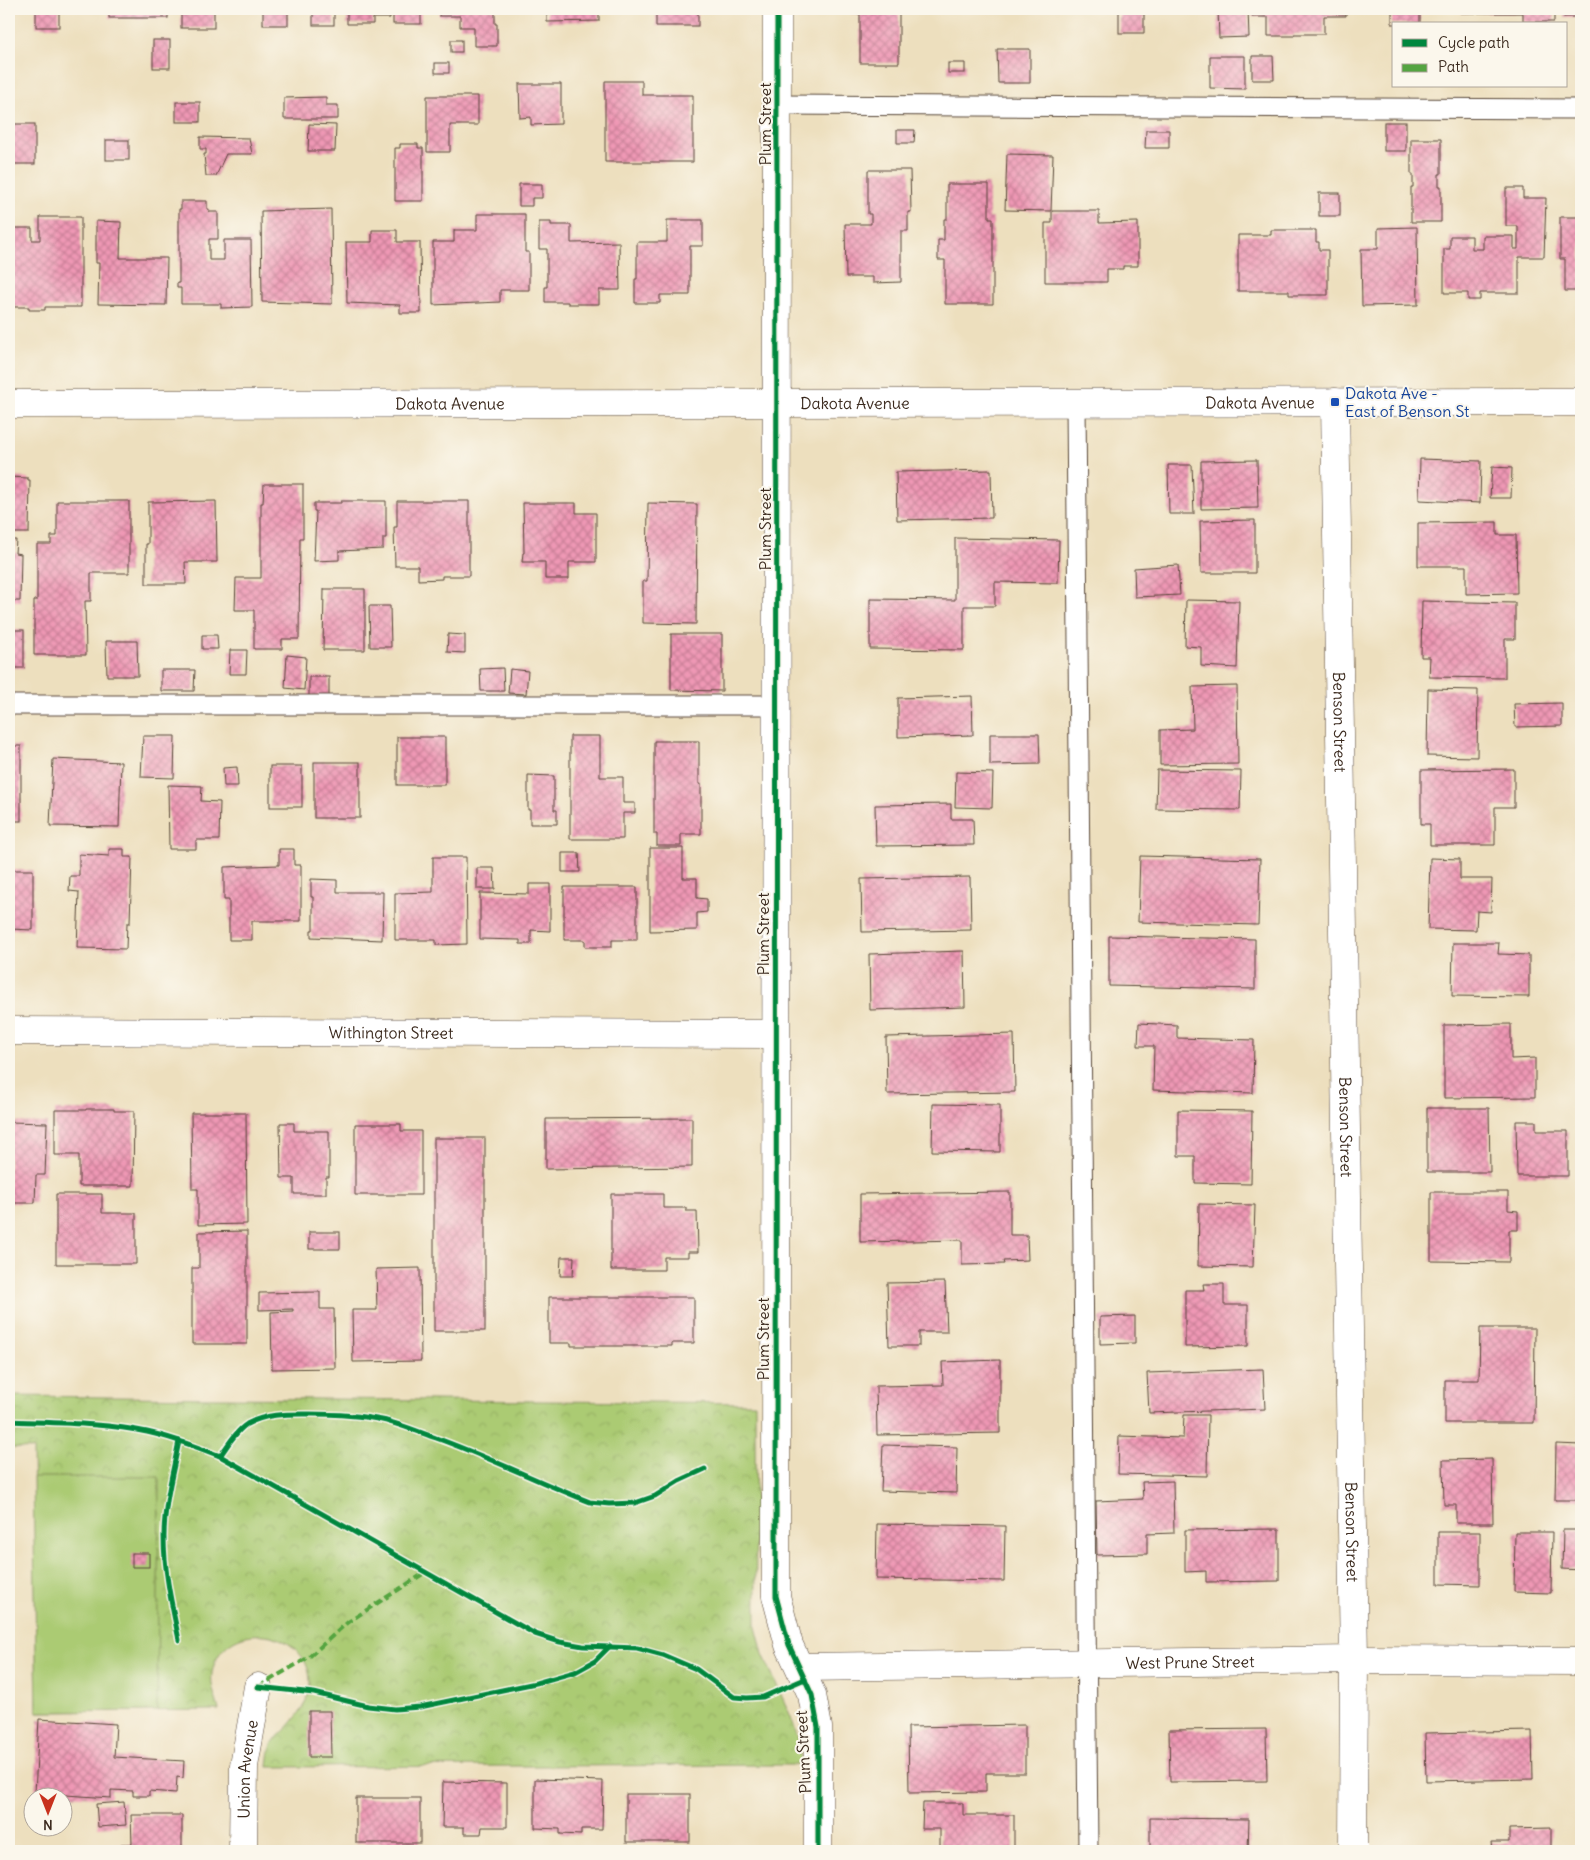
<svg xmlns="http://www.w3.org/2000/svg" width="1590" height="1860" font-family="Delius,sans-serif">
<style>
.park{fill:url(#park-crowns);stroke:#737a48}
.garden{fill:#abcb73;stroke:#737a48}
.building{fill:url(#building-cross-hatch)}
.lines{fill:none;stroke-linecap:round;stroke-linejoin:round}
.service-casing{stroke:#564536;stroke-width:21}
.minor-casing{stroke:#564536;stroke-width:29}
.service{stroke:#fff;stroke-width:19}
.minor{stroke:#fff;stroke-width:28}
.quiet{stroke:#54a441;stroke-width:4;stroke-dasharray:8 4;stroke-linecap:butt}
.cycleway-casing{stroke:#fbf7ec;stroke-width:8}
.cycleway{stroke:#00873e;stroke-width:5}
.transit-dot{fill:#1a4fb4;stroke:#fbf7ec;stroke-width:2}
.labels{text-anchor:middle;stroke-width:4;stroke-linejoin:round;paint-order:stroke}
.street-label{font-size:16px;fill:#3b2a1e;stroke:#fbf7ec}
.transit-label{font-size:16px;fill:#164399;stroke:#fbf7ec;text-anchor:start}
</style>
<defs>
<pattern id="park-crowns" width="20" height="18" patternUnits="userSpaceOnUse" patternTransform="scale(1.25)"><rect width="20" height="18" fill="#abcb73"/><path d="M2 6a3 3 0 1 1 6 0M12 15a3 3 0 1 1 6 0" fill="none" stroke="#94ae63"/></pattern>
<pattern id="building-cross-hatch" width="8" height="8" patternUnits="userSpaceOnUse" patternTransform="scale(1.25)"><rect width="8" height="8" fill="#ef98b5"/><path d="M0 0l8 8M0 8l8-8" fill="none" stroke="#c37c93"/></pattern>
</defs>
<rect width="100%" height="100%" fill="#fbf7ec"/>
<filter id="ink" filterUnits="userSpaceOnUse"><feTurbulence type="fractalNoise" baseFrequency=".02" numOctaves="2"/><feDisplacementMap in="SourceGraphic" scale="10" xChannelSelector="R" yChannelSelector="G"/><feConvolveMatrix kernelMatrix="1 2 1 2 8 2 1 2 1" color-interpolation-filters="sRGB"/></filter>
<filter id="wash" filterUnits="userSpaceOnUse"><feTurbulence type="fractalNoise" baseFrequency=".0096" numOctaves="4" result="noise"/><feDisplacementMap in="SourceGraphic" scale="20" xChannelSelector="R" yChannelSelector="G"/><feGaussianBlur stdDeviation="1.12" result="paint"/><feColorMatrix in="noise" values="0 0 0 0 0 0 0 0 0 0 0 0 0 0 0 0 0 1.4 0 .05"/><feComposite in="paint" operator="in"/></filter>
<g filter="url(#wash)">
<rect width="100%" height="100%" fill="#eddfbe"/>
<path class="park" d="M9,1396l746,7 1,224 7,27 28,63 8,24 2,24 -533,2c1,-8 1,-19 6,-26 4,-5 9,-9 13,-13 15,-16 28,-37 21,-59 -16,-46 -87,-47 -96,4 -2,14 4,24 7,37l-182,2 -4,-263 -24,-1z"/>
<polygon class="garden" points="33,1477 159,1477 157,1711 37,1712"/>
<g id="blocks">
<g class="building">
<rect x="36" y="9" width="23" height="18"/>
<rect x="109" y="9" width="59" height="9"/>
<rect x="181" y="9" width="33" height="19"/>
<rect x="263" y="9" width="25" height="16"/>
<rect x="313" y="9" width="21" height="16"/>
<polygon points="347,9 390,9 390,18 373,18 373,24 347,24"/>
<rect x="393" y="9" width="28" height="15"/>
<polygon points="439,9 495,9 495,24 497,24 497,46 474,46 474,27 460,27 460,16 439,16"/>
<polygon points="547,9 599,9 599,21 547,22"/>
<rect x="656" y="9" width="42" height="17"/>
<polygon points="851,9 899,9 899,63 860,63 860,14 851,14"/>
<rect x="1119" y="9" width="25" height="24"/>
<polygon points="1155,9 1214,9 1214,10 1155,12"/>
<polygon points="1218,9 1248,9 1249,37 1219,38"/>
<polygon points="1252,9 1346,9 1346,16 1324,16 1324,34 1294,34 1294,36 1268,36 1268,17 1252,17"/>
<rect x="1392" y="9" width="28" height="15"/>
<polygon points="1460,9 1554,9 1554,22 1523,22 1523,13 1460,13"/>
<rect x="1564" y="9" width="17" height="8"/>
<rect x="153" y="40" width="17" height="28"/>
<rect x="451" y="40" width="11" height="12"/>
<polygon points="997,49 1030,49 1030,83 998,83"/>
<polygon points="1210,56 1245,56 1245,89 1210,88"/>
<polygon points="1252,56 1273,56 1274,80 1252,80"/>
<rect x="435" y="63" width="14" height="10"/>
<rect x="948" y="63" width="17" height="10"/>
<polygon points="605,81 642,81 642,95 693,95 693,162 605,162"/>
<polygon points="519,84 561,84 561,124 531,125 531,117 520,118"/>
<polygon points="427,96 478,96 478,125 450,125 450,152 427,152"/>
<polygon points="326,97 326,105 338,105 338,119 284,119 284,98"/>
<rect x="176" y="102" width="24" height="20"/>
<rect x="1384" y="122" width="22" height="29"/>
<rect x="9" y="124" width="26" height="40"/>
<polygon points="309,124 336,125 335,151 308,151"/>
<polygon points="897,130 915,130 914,143 897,143"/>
<polygon points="1146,130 1169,130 1169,148 1145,148"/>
<polygon points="200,137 249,138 252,154 226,154 216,176 206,176 204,154 206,154 206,149 200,149"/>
<polygon points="1411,139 1441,139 1441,174 1439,174 1439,186 1441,186 1441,222 1411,222 1411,187 1413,187 1413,174 1411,174"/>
<rect x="106" y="140" width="23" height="20"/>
<polygon points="400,144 418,144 418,148 423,148 423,201 395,201 395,148 400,148"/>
<polygon points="1007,154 1053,155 1051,211 1005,210"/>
<polygon points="868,170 910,170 911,212 908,212 908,231 901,231 901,282 873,283 873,277 846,277 845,224 871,224 871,214 868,214"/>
<polygon points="519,184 542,184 542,198 532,198 532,206 519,206"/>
<polygon points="947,184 989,184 989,218 993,218 993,304 945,304 945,260 938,260 938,240 944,240 944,219 947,219"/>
<polygon points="1506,188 1523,188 1523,198 1546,198 1544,257 1519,257 1519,293 1480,293 1480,300 1468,300 1468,293 1444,293 1444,249 1450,249 1450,236 1472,236 1472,249 1483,249 1483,236 1514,236 1514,249 1518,249 1518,226 1506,226"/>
<rect x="1319" y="193" width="21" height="23"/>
<polygon points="181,201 207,201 207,209 209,209 209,212 218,212 218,239 209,239 209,260 224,260 224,240 251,240 252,307 221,308 221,304 181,304 181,288 177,288 177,283 179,283 179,209 181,209"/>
<polygon points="331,209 332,304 262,302 261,211"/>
<polygon points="1052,211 1099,211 1099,223 1138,222 1138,266 1123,266 1123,269 1107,269 1107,282 1045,282 1045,223 1052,223"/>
<polygon points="477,214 525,214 525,252 529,252 529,290 500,290 500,302 433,305 433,242 454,242 454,230 477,230"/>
<polygon points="40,217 81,217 81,307 45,307 45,310 29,310 29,307 9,307 9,240 12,240 12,228 32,228 32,240 40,240"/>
<polygon points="1560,217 1581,217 1581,291 1565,291 1565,259 1560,259"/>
<polygon points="667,220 703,220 703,246 690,246 690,295 660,295 660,303 635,303 635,279 637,279 637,242 667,242"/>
<polygon points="96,221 121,222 120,258 167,258 166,305 98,304 99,263 96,263"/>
<polygon points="539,222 551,222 551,225 571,225 571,243 619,242 620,290 599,290 599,304 568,304 568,302 545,302 545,287 547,287 547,249 539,249"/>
<polygon points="1417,227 1418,305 1362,306 1361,249 1378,249 1378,228"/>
<polygon points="372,230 397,230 397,242 420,242 421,313 400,313 400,305 347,303 346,242 372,242"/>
<polygon points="1271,230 1316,230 1316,242 1319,242 1319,250 1328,250 1328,295 1289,295 1289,291 1238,291 1238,235 1271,235"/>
<polygon points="1420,459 1481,461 1480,503 1419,500"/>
<polygon points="1257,460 1258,508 1201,509 1201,461"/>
<polygon points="1168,465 1192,465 1194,514 1169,514"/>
<polygon points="1492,467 1512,468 1511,498 1490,498"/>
<polygon points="991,470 992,518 897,520 896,472"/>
<polygon points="9,477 28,478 28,480 30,480 29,533 9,533"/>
<polygon points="264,484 303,484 303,538 300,538 299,639 282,639 282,649 254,649 254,610 235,610 236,578 261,578 261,503 263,503"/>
<polygon points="57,501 129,501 129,573 91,573 91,601 85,601 86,655 34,655 34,600 37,600 37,544 51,544 51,536 57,536"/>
<polygon points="216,501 217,562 185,562 186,584 146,584 146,544 148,544 148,502"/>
<polygon points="341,501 386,501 386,538 383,538 383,549 339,551 339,560 314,561 316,511 314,511 314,503 341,503"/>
<polygon points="397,501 469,501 469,576 442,576 442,579 418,580 418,566 395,566 394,527 397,527"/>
<polygon points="523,503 576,503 576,513 596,513 596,562 569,562 569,579 545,579 545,562 522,562 523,553 524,553"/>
<polygon points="648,503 697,504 696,624 643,623 643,581 647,581"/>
<polygon points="1255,520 1255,573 1201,573 1200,521"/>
<polygon points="1497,522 1497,535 1516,535 1517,593 1466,594 1466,566 1418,566 1418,523"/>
<polygon points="955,538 1059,540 1058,583 995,582 995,606 964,606 964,650 870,649 870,599 955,600"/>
<polygon points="9,540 16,540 15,553 21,554 20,601 9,601"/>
<polygon points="1178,565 1180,595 1135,597 1134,568"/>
<polygon points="324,589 365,589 365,650 323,650"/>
<polygon points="1186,600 1239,601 1237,668 1201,666 1201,647 1185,646"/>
<polygon points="1422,601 1515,603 1515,639 1505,639 1505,678 1429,677 1430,657 1421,657"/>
<polygon points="369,606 390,606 391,647 370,647"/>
<rect x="9" y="630" width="15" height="38"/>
<polygon points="448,634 465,635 465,653 447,652"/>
<polygon points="671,634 722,634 722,691 671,690"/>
<polygon points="202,635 217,635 218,649 202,649"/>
<polygon points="106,641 137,641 138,676 107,676"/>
<polygon points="230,650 247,650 246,674 229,674"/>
<polygon points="287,655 306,657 304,690 285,688"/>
<polygon points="503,668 504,691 481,691 480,669"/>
<polygon points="510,669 528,671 526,694 508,693"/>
<polygon points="161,670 195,670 194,691 161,691"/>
<rect x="309" y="677" width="20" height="19"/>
<polygon points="1237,686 1238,764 1160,765 1160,730 1193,729 1192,687"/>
<polygon points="1428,689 1478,690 1477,757 1427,756"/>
<polygon points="972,696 973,735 898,737 898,698"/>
<polygon points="1562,703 1562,726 1515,727 1514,704"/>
<polygon points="990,734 1039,734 1040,764 990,765"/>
<polygon points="143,736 175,736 174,778 141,777"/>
<polygon points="570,736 600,736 600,777 623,777 623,803 635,803 635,813 623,813 623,839 570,839"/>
<rect x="397" y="737" width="48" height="48"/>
<polygon points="654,741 699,741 699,784 701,784 701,834 681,834 681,846 657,846 657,834 654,834"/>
<rect x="9" y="746" width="12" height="75"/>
<polygon points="53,759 121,762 119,827 50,826"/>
<rect x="314" y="762" width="46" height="56"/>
<rect x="270" y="766" width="32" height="41"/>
<polygon points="237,767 238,786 224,786 223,768"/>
<polygon points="1514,769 1514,807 1495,807 1495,845 1430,845 1430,824 1421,824 1421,770"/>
<polygon points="1157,770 1241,771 1240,810 1156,809"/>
<polygon points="956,772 993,773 992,808 955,807"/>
<polygon points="528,775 554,776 554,810 557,810 557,824 530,824 530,810 528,810"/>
<polygon points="168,785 202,786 201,801 220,802 219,840 196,840 196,849 169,849"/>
<polygon points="951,804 951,819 973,819 974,845 876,846 875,805"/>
<polygon points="650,848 683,848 683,878 697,878 697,898 707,899 707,912 697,913 697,930 650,931"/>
<polygon points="109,849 124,849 124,857 132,857 130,923 127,923 126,949 77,948 79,892 69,891 70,876 79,876 79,854 109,856"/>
<polygon points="279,849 294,849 294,865 301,865 301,921 252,921 252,940 229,940 229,900 224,900 224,867 279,865"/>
<polygon points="562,853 579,853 580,872 562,872"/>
<polygon points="1140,856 1260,859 1258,925 1138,922"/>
<polygon points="433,857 466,857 467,944 436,945 436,940 395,940 395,893 433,892"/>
<polygon points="1430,858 1460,859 1460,879 1492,879 1491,912 1477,911 1476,930 1428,929"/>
<polygon points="477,868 494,868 495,889 477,889"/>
<polygon points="9,870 33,870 33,930 9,929"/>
<polygon points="970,877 971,930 862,932 861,879"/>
<polygon points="311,879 337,880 337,892 383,892 382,940 311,937 311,930 313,930 313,897 311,897"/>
<polygon points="529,884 550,884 550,931 531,930 531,944 520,944 520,940 480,939 480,893 529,894"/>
<polygon points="564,887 637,887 637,940 612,940 612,947 585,947 585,940 564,940"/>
<polygon points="1109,936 1255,939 1255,989 1109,986"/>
<polygon points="1453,943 1499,943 1498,954 1529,955 1529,997 1452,996"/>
<polygon points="964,951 965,1007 870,1010 869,954"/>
<polygon points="1139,1023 1177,1025 1177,1038 1254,1040 1253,1093 1153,1090 1154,1046 1138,1046"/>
<polygon points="1511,1024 1511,1059 1535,1058 1535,1097 1444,1098 1444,1025"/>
<polygon points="1014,1034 1015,1092 887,1094 886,1037"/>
<polygon points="933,1104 1000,1105 1000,1152 932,1151"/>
<polygon points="1427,1108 1489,1108 1490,1172 1427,1172"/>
<polygon points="86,1109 114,1109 114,1111 134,1111 133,1186 79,1186 79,1155 55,1155 55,1110 86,1110"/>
<polygon points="1178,1110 1252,1111 1251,1184 1195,1183 1195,1156 1178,1156"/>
<polygon points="191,1113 246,1113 247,1224 198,1225 198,1189 192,1189"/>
<polygon points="692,1118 692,1167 546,1169 546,1119"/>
<polygon points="1516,1121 1536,1121 1536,1131 1568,1131 1568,1176 1517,1176"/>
<polygon points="9,1122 47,1123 45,1175 36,1175 35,1203 9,1203"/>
<polygon points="280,1123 294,1123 294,1131 329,1131 329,1177 326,1177 326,1194 294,1194 294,1178 281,1178"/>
<polygon points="355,1124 401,1124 401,1131 421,1131 421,1195 355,1195"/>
<rect x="434" y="1138" width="51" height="193"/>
<polygon points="1010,1192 1010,1235 1027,1235 1028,1260 1003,1261 1004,1264 962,1265 962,1240 860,1242 860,1194"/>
<polygon points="1431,1192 1508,1192 1508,1210 1518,1211 1518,1230 1509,1230 1509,1262 1431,1261"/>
<polygon points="56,1194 102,1194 102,1213 136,1213 136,1264 56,1264"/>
<polygon points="611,1194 663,1194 663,1208 686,1208 686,1211 697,1211 698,1252 688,1252 688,1257 664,1257 664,1270 611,1270"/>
<polygon points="1199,1204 1255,1205 1253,1267 1198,1266"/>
<polygon points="247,1231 247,1344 192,1344 192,1268 199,1268 199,1232"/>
<rect x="309" y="1232" width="31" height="17"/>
<polygon points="561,1257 574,1257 573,1276 560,1276"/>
<polygon points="420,1268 421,1361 353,1362 352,1310 377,1310 376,1269"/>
<polygon points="945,1282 947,1332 919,1332 919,1346 889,1346 887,1283"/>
<polygon points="1203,1284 1224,1284 1224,1305 1248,1305 1248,1346 1185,1347 1185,1290 1204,1290"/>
<polygon points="320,1292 320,1309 334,1309 335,1368 272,1369 271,1312 293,1311 293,1309 259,1310 259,1293"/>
<polygon points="549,1297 694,1297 694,1343 672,1343 672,1346 571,1346 571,1343 549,1343"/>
<polygon points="1135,1316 1135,1343 1100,1344 1100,1317"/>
<polygon points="1480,1328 1535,1328 1534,1423 1445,1423 1445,1380 1479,1380"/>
<polygon points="1000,1360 1000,1433 877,1435 876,1386 943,1385 942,1362"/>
<polygon points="1263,1369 1265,1409 1149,1413 1147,1373"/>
<polygon points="1184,1415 1208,1415 1207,1476 1118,1474 1119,1436 1183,1438"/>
<polygon points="1556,1444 1581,1445 1581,1500 1555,1500"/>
<polygon points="883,1445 957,1447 956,1493 881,1491"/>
<polygon points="1492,1459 1493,1523 1456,1523 1456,1505 1444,1505 1443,1460"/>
<polygon points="1173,1481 1174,1533 1147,1534 1147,1554 1097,1555 1096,1501 1143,1499 1142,1482"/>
<polygon points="877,1524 1005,1526 1004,1581 876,1579"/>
<polygon points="1279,1529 1279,1581 1206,1582 1206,1571 1185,1572 1185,1530"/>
<polygon points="1563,1530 1581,1530 1581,1570 1562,1569"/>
<polygon points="1438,1532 1480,1532 1480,1585 1438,1584"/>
<polygon points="1515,1532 1552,1532 1551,1593 1514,1592"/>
<rect x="132" y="1553" width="17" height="14"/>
<polygon points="309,1711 330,1711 331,1757 309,1757"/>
<polygon points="39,1719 116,1724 114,1757 184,1761 183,1778 177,1777 176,1793 149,1791 149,1796 133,1796 133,1791 111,1790 111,1798 35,1793"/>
<polygon points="1025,1725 1025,1773 986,1773 986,1792 909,1793 908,1727"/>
<polygon points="1266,1729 1267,1781 1170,1782 1169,1730"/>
<polygon points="1532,1731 1533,1779 1426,1781 1425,1733"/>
<polygon points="535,1779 603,1781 602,1829 581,1829 581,1835 560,1834 560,1829 535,1828"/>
<polygon points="443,1782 507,1783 507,1827 482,1827 481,1834 464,1834 464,1827 442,1827"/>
<rect x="626" y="1794" width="64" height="48"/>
<rect x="356" y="1798" width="64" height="45"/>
<polygon points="124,1802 126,1825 98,1827 96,1804"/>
<polygon points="923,1803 963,1803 963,1815 1014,1815 1014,1851 940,1851 940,1829 922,1829"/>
<polygon points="131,1815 182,1815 182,1851 121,1851 121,1844 132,1844"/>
<polygon points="1150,1818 1249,1819 1248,1851 1150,1851"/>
<polygon points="1551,1828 1551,1851 1492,1851 1491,1842 1509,1842 1509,1829"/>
</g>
</g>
</g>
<g filter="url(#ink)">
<use href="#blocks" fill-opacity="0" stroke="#564536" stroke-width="1"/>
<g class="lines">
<g class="service-casing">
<g id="service">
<polyline points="777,105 1581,109"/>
<polyline points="1076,402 1088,1851"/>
<polyline points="9,705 776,705"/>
</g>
</g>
<g class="minor-casing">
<g id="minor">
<polyline points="777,9 776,1596 789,1645 812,1695 818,1727 818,1851"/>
<path id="s1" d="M1335,402l19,1258 -1,191"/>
<path id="s2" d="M9,404l1572,-2"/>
<path id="s3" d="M9,1031l766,3"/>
<path id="s4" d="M800,1667l554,-7 227,1"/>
<path id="s5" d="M243,1851l1,-85 14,-79"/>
</g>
</g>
<use href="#service" class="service"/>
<use href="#minor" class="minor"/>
<polyline class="quiet" points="258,1687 309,1657 348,1622 426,1572"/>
<g class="cycleway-casing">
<g id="cycleway">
<polyline points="777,9 776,1596 789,1645 812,1695 818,1727 818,1851"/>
<path d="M9,1421c43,2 96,2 138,11 25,5 50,15 73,24l315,178 25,8 23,4 54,2 26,7 33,14 38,28 13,1 16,-1 42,-18"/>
<path d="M179,1441c-6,31 -15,63 -15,96 0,34 8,69 15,103"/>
<path d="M220,1456c8,-11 16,-25 27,-32 19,-11 42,-10 63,-10 24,0 48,1 72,6 18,4 37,12 54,18 53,19 102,44 154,64l19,2 26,-1 20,-7 24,-15 26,-12"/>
<polyline points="258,1687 314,1693 368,1706 395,1709 420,1707 536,1683 575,1672 595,1661 610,1646"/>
</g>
</g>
<use href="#cycleway" class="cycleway"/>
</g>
</g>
<rect class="transit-dot" x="1330" y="397" width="10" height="10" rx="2.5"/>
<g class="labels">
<g class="street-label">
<text transform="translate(765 124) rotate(-90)" y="6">Plum Street</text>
<text dy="6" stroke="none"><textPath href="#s2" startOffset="846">Dakota Avenue</textPath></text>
<text dy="6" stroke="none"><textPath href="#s2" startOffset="1251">Dakota Avenue</textPath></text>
<text dy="6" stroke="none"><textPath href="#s2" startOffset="441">Dakota Avenue</textPath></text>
<text transform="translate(765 529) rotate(-90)" y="6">Plum Street</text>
<text dy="6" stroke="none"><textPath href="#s1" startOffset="320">Benson Street</textPath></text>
<text transform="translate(763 934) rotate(-90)" y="6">Plum Street</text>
<text dy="6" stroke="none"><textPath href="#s3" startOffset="382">Withington Street</textPath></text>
<text dy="6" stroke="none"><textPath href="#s1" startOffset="725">Benson Street</textPath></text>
<text transform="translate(763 1339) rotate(-90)" y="6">Plum Street</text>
<text dy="6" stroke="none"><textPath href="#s1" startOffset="1130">Benson Street</textPath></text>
<text dy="6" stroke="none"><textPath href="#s4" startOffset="390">West Prune Street</textPath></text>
<text transform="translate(803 1752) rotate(-93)" y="6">Plum Street</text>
<text dy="6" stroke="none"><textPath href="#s5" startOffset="82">Union Avenue</textPath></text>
</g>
<g class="transit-label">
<text x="1345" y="399">Dakota Ave -<tspan x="1345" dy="18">East of Benson St</tspan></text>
</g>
</g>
<rect width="1590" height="1860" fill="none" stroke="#fbf7ec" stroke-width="30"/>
<rect x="1392" y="22" width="175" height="65" fill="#fbf7ec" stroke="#aea59a"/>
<rect x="1402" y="39" width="25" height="8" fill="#00873e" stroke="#aea59a"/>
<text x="1438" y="48" font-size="15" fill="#3b2a1e">Cycle path</text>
<rect x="1402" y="64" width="25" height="8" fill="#54a441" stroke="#aea59a"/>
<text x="1438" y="72" font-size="15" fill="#3b2a1e">Path</text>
<g transform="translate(48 1812) rotate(180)"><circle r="24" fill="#fbf7ec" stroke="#aea59a"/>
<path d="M0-4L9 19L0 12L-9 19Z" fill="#c8321e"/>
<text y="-8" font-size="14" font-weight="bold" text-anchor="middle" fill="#3b2a1e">N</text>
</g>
</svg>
